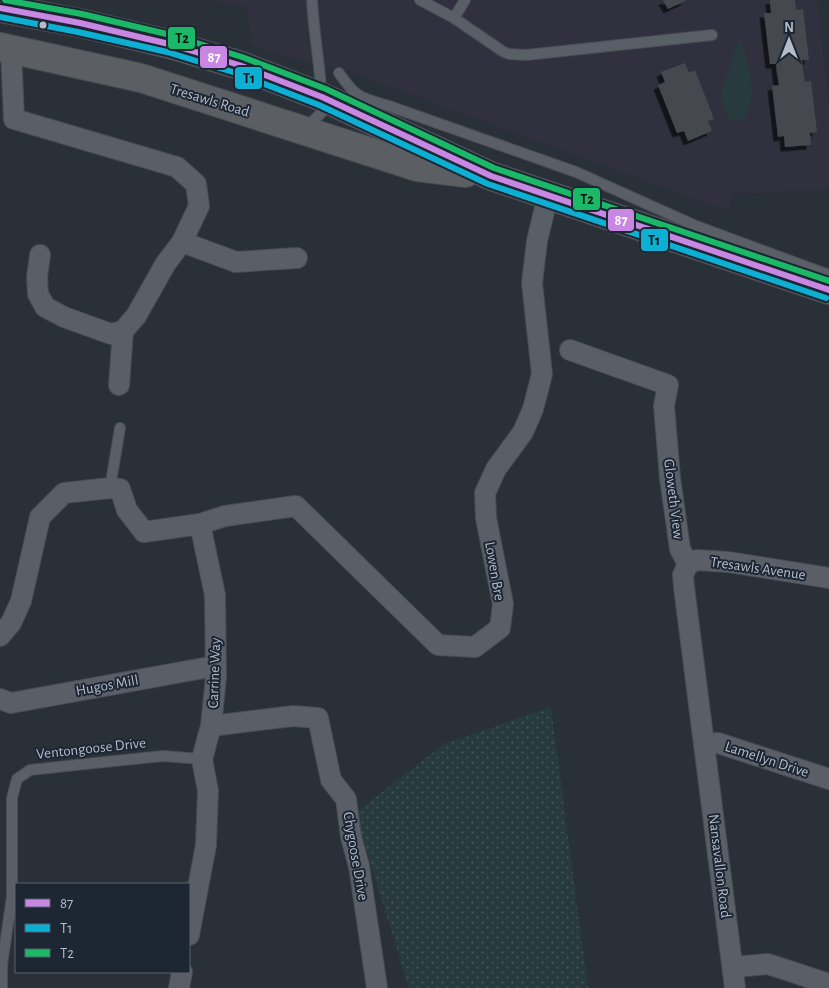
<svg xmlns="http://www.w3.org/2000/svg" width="829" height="988" font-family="'Alegreya Sans',sans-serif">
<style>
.medical{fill:#31303e}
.grass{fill:#273a3e}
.park{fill:url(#park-dots)}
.building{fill:#444950;filter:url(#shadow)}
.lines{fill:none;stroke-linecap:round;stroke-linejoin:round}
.service-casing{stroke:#484c53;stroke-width:12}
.minor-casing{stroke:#484c53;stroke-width:22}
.trunk-casing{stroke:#474c53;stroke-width:30}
.service{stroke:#5a5e66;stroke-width:10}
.minor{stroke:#5a5e66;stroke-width:20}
.trunk{stroke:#5b5f64;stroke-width:28}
.bus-1-casing{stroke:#1d2633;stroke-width:10}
.bus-2-casing{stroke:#1d2633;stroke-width:10}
.bus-3-casing{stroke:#1d2633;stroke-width:10}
.bus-1{stroke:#c787e3;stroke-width:6}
.bus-2{stroke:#0dafd3;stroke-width:6}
.bus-3{stroke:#1ab867;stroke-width:6}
.bus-dot{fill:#b4bcc9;stroke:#1d2633;stroke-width:2}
.labels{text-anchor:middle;stroke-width:4;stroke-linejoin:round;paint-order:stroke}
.street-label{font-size:15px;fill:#b4bcc9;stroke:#1d2633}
.line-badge{stroke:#1d2633;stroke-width:2}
.badge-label{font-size:14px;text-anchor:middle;font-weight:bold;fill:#fff}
.pale-badge-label{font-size:14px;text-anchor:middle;font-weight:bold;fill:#111}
</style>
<defs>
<pattern id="park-dots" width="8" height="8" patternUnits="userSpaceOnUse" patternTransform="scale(1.25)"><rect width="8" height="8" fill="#273a3e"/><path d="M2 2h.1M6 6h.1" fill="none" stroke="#445559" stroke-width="1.8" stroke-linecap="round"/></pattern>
<filter id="shadow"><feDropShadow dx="-4.5" dy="4.5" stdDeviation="0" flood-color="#0009"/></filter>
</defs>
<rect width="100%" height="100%" fill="#2a3038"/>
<polygon class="medical" points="209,0 817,0 829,104 829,190 733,194 728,211 345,70 287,57 252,45 247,7"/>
<path class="grass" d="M740,39l2,2c5,25 18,55 2,78l-10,1 -6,-3 -7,-20 1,-8 15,-45z"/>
<polygon class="park" points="551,707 588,988 409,988 355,813 444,744"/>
<g class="building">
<polygon points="663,0 687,0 668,9"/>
<polygon points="770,0 795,0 796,10 803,9 809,60 802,60 803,71 805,82 811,81 817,132 810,133 811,145 785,147 784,136 778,137 772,86 779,85 777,74 776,64 770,64 764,13 771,13"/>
<polygon points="685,63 689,73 695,70 714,119 708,121 712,131 688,141 684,131 677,133 658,85 665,82 661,72"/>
</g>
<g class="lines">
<g class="service-casing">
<g id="service">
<polyline points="420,0 454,18 465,0"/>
<polyline points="454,18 502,51 509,54 526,55 712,35"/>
<path d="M339,73c17,25 22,25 50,33l187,66 120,54 133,49"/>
<path d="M305,129l17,-17c0,-38 -8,-74 -10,-112"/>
<polyline points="110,488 120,428"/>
<polyline points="2,988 2,965 12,896 12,798 17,779 30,770 85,764 163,756 202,759"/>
</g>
</g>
<g class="minor-casing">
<g id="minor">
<polyline points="11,50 14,119 177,167 196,184 199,206 182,242 166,263 136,316 123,331 111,334 64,317 45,307 38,294 37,277 40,255"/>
<polyline points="182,242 236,262 297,258"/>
<polyline points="570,350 668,385 664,406 670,478 680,549 688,564 683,575 684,587 735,988"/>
<polyline points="119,385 123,331"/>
<polyline points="200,524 225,516 296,506 438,645 475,647 500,628 503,604 486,518 485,493 496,469 523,432 533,409 542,374 532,283 537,241 548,195"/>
<polyline points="688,564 697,560 728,562 829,578"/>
<polyline points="0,636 11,623 21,601 40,517 64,493 110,488 120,489 127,510 144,532 200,524 215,595 216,677 211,726 202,759 208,791 206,845 189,935"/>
<polyline points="0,699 11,703 215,666"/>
<polyline points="211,726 293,716 318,718 331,780 346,799 351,837 359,866 377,988"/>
<polyline points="704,744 718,743 829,779"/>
<polyline points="733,967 768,964 829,984"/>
<polyline points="179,988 182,972"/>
</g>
</g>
<g class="trunk-casing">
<g id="trunk">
<polyline points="0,8 80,23 169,44 239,65 322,97 491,176 829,290"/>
<polyline points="0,47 141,78 417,167 466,173"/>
</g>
</g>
<use href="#service" class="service"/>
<use href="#minor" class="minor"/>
<use href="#trunk" class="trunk"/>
<g class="bus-1-casing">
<polyline id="bus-1" points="0,8 80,23 169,44 239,65 322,97 491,176 829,290"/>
</g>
<g class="bus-2-casing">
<polyline id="bus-2" points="0,17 78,32 167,52 236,73 319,105 488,184 826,298"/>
</g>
<g class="bus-3-casing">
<polyline id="bus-3" points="5,0 82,14 171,35 242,57 326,89 494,168 829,281"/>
</g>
<use href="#bus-1" class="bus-1"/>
<use href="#bus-2" class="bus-2"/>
<use href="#bus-3" class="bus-3"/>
</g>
<circle class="bus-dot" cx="43" cy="25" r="4.5"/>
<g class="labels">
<g class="street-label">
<text transform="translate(210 100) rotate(17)" y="5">Tresawls Road</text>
<text transform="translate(674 499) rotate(83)" y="5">Gloweth View</text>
<text transform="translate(758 568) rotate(8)" y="5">Tresawls Avenue</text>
<text transform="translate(495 571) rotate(80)" y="5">Lowen Bre</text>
<text transform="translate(214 673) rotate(-88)" y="5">Carrine Way</text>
<text transform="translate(107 685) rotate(-10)" y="5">Hugos Mill</text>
<text transform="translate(91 748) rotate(-6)" y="5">Ventongoose Drive</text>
<text transform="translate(767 759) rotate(18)" y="5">Lamellyn Drive</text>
<text transform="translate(356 856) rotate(80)" y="5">Chygoose Drive</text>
<text transform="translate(720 866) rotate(83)" y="5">Nansavallon Road</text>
</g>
</g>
<g class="line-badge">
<rect x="167" y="26" width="29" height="24" rx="5" fill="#1ab867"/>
<rect x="199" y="45" width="29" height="24" rx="5" fill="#c787e3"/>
<rect x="234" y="66" width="29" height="24" rx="5" fill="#0dafd3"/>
<rect x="572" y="187" width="29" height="24" rx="5" fill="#1ab867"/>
<rect x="607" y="208" width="28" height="24" rx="5" fill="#c787e3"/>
<rect x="640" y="228" width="29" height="24" rx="5" fill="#0dafd3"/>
</g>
<g class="badge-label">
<text x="214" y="62">87</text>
<text x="621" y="225">87</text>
</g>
<g class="pale-badge-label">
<text x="182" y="43">T2</text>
<text x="249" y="83">T1</text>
<text x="587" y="204">T2</text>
<text x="654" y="245">T1</text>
</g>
<rect x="15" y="883" width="175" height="90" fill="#1d2633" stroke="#59626f"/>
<rect x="25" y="899" width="25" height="8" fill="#c787e3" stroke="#59626f"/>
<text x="60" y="908" font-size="15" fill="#b4bcc9">87</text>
<rect x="25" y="924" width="25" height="8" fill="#0dafd3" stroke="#59626f"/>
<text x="60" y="933" font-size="15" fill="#b4bcc9">T1</text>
<rect x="25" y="949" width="25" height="8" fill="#1ab867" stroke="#59626f"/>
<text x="60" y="958" font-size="15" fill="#b4bcc9">T2</text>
<g transform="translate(789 40)" stroke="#1d2633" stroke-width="4" paint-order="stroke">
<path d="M0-4L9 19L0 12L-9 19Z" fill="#b4bcc9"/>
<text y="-8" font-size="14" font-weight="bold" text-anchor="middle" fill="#b4bcc9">N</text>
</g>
</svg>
